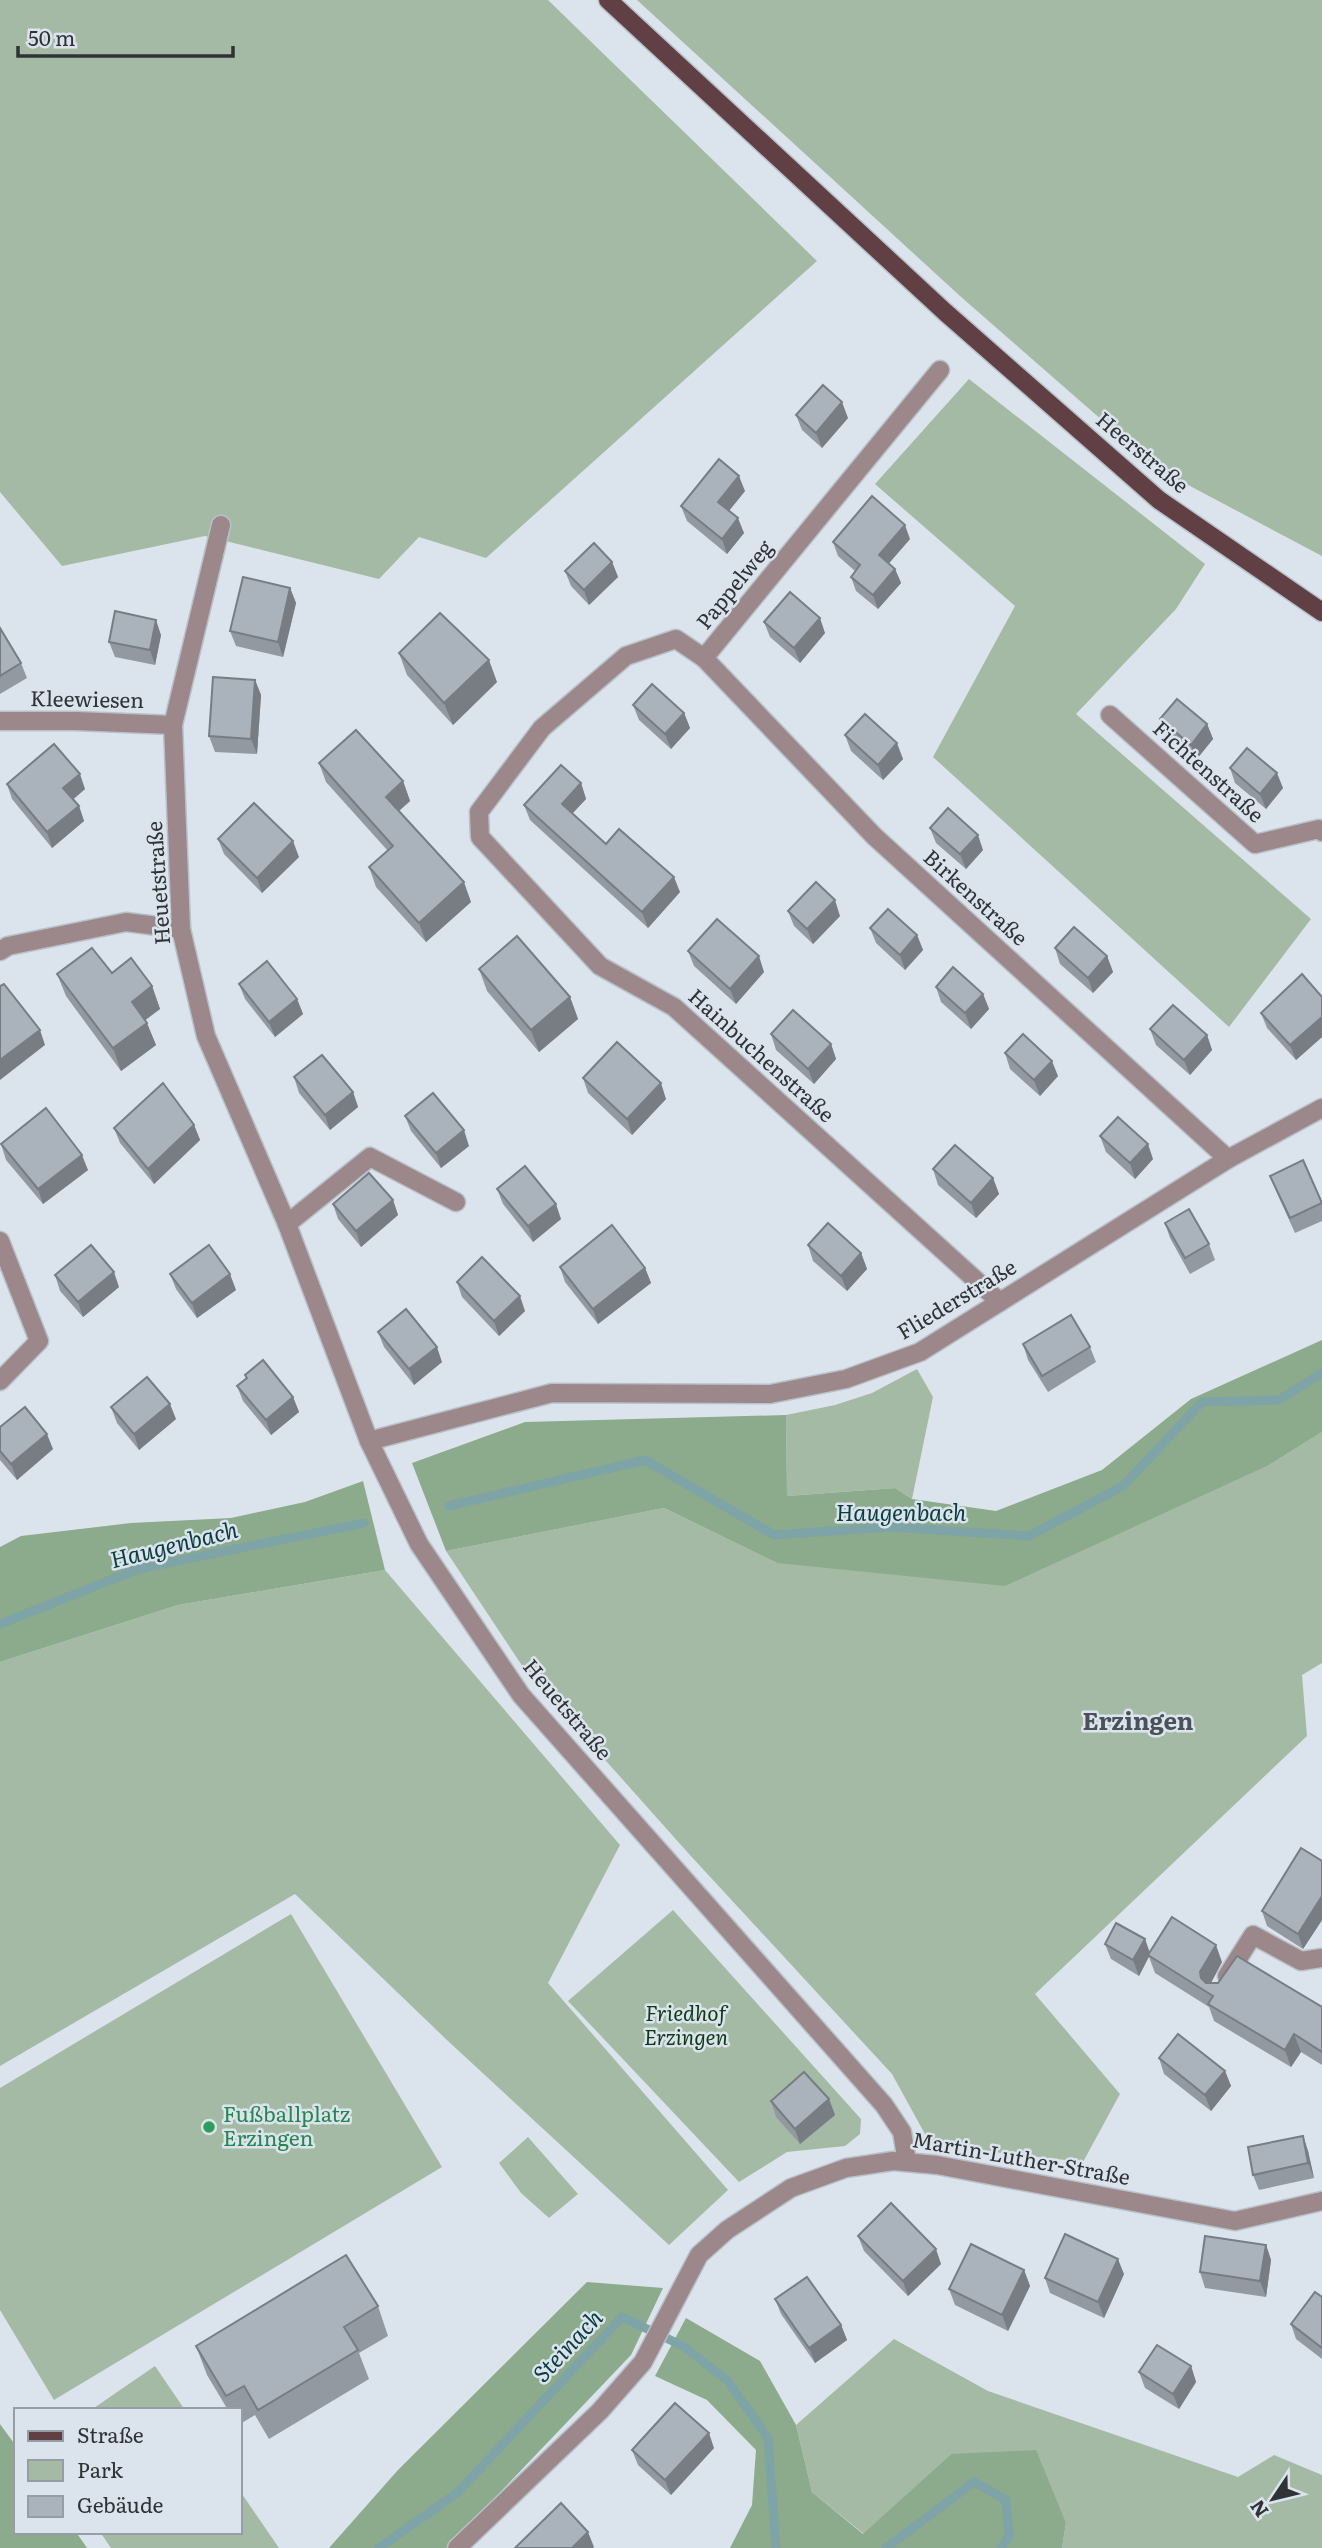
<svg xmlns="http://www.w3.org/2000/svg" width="1322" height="2548" font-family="Literata,serif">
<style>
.green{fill:#a5baa5}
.forest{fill:#8caa8c}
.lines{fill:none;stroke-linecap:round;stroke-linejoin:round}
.stream{stroke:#7ea4a7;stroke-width:9}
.minor-casing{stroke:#b9c1c8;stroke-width:21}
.major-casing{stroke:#b9c1c8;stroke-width:21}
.minor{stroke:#9c888b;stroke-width:18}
.major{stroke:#603f45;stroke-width:18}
.wall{fill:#9299a1}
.shaded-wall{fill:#777d83}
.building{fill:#aab2bb;stroke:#777d83;stroke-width:2}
.leisure-dot{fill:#2e9e5b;stroke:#dbe4ed;stroke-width:2.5}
.labels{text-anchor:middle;stroke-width:5;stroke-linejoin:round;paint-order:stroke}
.street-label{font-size:21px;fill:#2f3336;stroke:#dbe4ed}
.park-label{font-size:21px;font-style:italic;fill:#0c3a11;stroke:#dbe4ed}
.leisure-label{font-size:21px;fill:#27864d;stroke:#dbe4ed;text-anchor:start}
.water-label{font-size:23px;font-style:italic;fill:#0a3d3f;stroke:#dbe4ed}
.quarter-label{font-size:24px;font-weight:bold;fill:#4a5159;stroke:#dbe4ed}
</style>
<rect width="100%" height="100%" fill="#dbe4ed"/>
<g class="green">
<polygon points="0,0 548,0 817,261 486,558 419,537 379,579 205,536 62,566 0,492"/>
<polygon points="637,0 1322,0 1322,556 1158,469 960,296"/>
<polygon points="969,379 1205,564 1176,609 1076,714 1311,919 1229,1027 933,757 1015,606 875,484"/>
<polygon points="917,1369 933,1397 912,1499 895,1488 787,1496 786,1415 835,1405 872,1393"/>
<polygon points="1322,1432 1322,1663 1302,1675 1307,1736 1035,1994 1120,2094 1083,2162 931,2145 892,2074 689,1854 525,1670 446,1551 664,1508 777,1563 1269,1465"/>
<polygon points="385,1570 620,1845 548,1983 728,2190 669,2245 448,2041 295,1894 0,2066 0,1662 178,1605"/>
<polygon points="673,1910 861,2119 860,2134 845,2146 787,2152 739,2182 568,2001"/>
<polygon points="291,1914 442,2167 54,2400 0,2310 0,2088"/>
<polygon points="528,2137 578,2194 549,2218 521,2193 499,2163"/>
<polygon points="894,2339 988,2391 1238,2477 1274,2455 1322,2475 1322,2548 1062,2548 1066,2523 951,2454 864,2534 812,2492 796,2425"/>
<polygon points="155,2366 185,2410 91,2410"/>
<polygon points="240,2491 279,2548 111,2548 100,2532 240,2532"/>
</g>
<g class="forest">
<polygon points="1322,1340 1322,1432 1269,1465 1005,1586 777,1563 664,1508 446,1551 412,1463 525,1422 786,1415 787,1496 895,1488 912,1499 996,1511 1102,1470 1191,1399"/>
<polygon points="363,1481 385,1570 178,1605 0,1662 0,1547 21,1536 131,1523 231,1518 305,1502"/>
<polygon points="587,2282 663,2288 631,2355 447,2548 329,2548 398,2470"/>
<polygon points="686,2318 760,2361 796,2425 812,2492 863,2534 951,2454 1036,2450 1066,2523 1062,2548 730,2548 752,2505 756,2450 707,2400 655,2376"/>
<polygon points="0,2424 16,2446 16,2532 76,2532 87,2548 0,2548"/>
</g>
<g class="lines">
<g class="stream">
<polyline points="449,1506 645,1460 774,1535 889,1527 1029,1536 1123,1486 1202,1402 1279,1400 1322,1373"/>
<polyline points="0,1624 138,1569 364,1523"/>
<polyline points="379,2548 457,2493 622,2317 683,2346 728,2381 768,2438 776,2548"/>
<polyline points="886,2548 974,2482 1006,2500 1009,2536 1001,2548"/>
</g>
<g class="minor-casing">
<g id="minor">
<polyline points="940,370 704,658 676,639 626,656 542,728 479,812 480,837 600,966 674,1007 1000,1302"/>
<polyline points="221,525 173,725 181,929 206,1036 287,1224 369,1441 419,1544 521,1695 884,2105 902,2132 907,2162"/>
<polyline points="704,658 874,836 1228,1159"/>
<polyline points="1110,715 1255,844 1319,829 1322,832"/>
<polyline points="0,721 76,721 173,725"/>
<polyline points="0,951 8,946 126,922 181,929"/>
<polyline points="287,1224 370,1157 456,1202"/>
<polyline points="0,1241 39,1341 0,1381"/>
<polyline points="369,1441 552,1393 770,1394 846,1379 920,1352 1228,1159 1322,1108"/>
<polyline points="1227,1976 1253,1935 1301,1961 1322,1958"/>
<polyline points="457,2548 600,2411 643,2362 699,2255 727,2230 791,2188 846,2168 893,2161 937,2165 1235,2221 1322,2201"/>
</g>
</g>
<g class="major-casing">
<polyline id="major" points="608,0 945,312 1159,500 1322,612"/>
</g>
<use href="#minor" class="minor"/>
<use href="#major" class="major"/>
</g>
<g class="wall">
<polygon points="796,415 848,418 822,448 802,430"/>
<polygon points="745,491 729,511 744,533 727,554 687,521 681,506"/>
<polygon points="910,539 889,563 895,569 901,583 878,609 856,591 851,577 855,571 838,556 833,542"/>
<polygon points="612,562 618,577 589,605 571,586 565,571"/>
<polygon points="290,588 296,603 283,657 236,646 230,631"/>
<polygon points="764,622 825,633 800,663 770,637"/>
<polygon points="0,628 21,663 27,678 0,694"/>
<polygon points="161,635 155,665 115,657 109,642"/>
<polygon points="399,653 497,682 453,725 407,675"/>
<polygon points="255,680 261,695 257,754 215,752 209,736"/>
<polygon points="633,705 684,713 690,728 671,749 639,720"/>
<polygon points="1160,719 1207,724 1213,739 1196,760 1166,734"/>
<polygon points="845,735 903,759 883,780 851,751"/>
<polygon points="319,763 403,781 410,801 399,811 471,902 426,942 376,887 369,867 388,851 326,782"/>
<polygon points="1230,768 1283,788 1266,809 1235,783"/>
<polygon points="581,783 586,799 572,814 606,844 680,892 648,928 530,820 524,805"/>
<polygon points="7,784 85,789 73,799 79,806 84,821 52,848 12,799"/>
<polygon points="930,828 983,850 966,869 936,843"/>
<polygon points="218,839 299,857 262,893 224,854"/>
<polygon points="788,911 840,916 813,944 794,926"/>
<polygon points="870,928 917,935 923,950 905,970 876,943"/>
<polygon points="1055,948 1107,956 1113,972 1093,993 1060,964"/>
<polygon points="688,951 764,972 736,1004 694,966"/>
<polygon points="479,969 570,997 578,1019 539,1052 487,991"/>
<polygon points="112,973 152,986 160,1009 145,1020 156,1045 121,1071 66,996 57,974"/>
<polygon points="239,984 297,999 303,1014 275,1037 245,999"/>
<polygon points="936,987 983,994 989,1009 971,1029 941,1002"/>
<polygon points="1322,997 1322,1037 1296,1060 1267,1028 1261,1013"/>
<polygon points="1150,1029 1207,1035 1212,1050 1190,1075 1156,1045"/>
<polygon points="771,1034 831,1044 836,1059 814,1084 776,1050"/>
<polygon points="1005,1053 1058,1076 1040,1096 1010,1069"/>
<polygon points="294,1077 353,1092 358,1107 330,1130 299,1093"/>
<polygon points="583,1078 666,1099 632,1135 588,1093"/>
<polygon points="405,1116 469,1146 441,1168 411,1131"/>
<polygon points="194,1125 200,1140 154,1184 120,1143 114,1128"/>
<polygon points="1100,1136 1153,1159 1135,1179 1106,1152"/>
<polygon points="1,1144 88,1170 43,1204 6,1160"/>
<polygon points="933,1169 993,1178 999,1194 976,1218 938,1185"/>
<polygon points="1270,1176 1322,1201 1322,1221 1295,1233 1276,1191"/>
<polygon points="497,1189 561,1219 533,1242 503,1204"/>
<polygon points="393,1200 398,1215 361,1247 338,1219 333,1204"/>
<polygon points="1165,1223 1209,1244 1215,1260 1190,1274 1170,1238"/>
<polygon points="808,1245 861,1253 867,1269 847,1291 813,1261"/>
<polygon points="560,1267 645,1268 651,1283 598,1324 565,1282"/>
<polygon points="170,1274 236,1290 197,1318 176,1289"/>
<polygon points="55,1275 119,1287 83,1317 60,1291"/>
<polygon points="457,1282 525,1311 499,1336 462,1297"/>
<polygon points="378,1332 442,1362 414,1385 384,1347"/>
<polygon points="1023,1344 1090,1347 1096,1362 1048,1392 1028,1360"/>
<polygon points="245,1375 293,1397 299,1412 271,1435 243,1401 237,1386 246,1379"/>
<polygon points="111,1407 176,1419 139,1450 117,1423"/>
<polygon points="0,1427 53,1449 17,1480 0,1460"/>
<polygon points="1322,1861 1322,1920 1303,1949 1267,1926 1262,1911"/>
<polygon points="1145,1939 1150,1953 1222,1962 1211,1983 1322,2007 1322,2065 1301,2052 1291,2067 1214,2021 1209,2007 1155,1973 1149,1957 1139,1976 1111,1959 1105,1944"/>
<polygon points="1159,2058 1225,2071 1231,2086 1211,2111 1164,2074"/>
<polygon points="829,2099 835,2115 800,2144 776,2117 771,2101"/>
<polygon points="1303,2136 1308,2151 1314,2178 1259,2190 1253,2175"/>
<polygon points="858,2236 941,2264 908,2296 864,2251"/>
<polygon points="1266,2245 1271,2260 1266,2297 1205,2288 1200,2272"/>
<polygon points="1024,2270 1030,2286 1008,2331 955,2305 949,2289"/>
<polygon points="1124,2274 1104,2318 1050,2293 1045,2278"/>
<polygon points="1322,2297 1322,2359 1296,2339 1291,2324"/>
<polygon points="775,2299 841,2325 847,2340 815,2363 781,2314"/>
<polygon points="378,2306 388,2336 359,2353 369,2379 269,2439 255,2415 240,2424 240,2410 228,2410 207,2375 196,2346"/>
<polygon points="1191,2366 1196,2382 1179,2409 1145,2388 1139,2372"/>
<polygon points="714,2448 671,2495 638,2465 632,2450"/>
</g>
<g class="shaded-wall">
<polygon points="842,402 848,418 822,448 816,433"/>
<polygon points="739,476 745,491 723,518 718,502"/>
<polygon points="738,518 744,533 727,554 722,539"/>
<polygon points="905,525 910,539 884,569 879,555"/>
<polygon points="612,562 618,577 589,605 584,590"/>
<polygon points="895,569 901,583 878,609 873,595"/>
<polygon points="290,588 296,603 283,657 278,642"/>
<polygon points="820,618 825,633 800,663 794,648"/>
<polygon points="156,620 161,635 155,665 150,650"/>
<polygon points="489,660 497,682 453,725 444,703"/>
<polygon points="255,680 261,695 257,754 251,739"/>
<polygon points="684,713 690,728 671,749 665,734"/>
<polygon points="1207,724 1213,739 1196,760 1191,745"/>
<polygon points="897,743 903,759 883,780 878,765"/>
<polygon points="1277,773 1283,788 1266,809 1260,794"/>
<polygon points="80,774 85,789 69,803 63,788"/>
<polygon points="403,781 410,801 393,816 386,797"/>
<polygon points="581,783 586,799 567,819 562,804"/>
<polygon points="79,806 84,821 52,848 47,832"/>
<polygon points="978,835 983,850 966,869 960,854"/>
<polygon points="293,841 299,857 262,893 257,878"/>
<polygon points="674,877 680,892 648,928 642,912"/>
<polygon points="464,882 471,902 426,942 419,923"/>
<polygon points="835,900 840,916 813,944 807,929"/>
<polygon points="917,935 923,950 905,970 900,955"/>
<polygon points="759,956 764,972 736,1004 730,989"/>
<polygon points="1107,956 1113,972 1093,993 1088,978"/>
<polygon points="152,986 160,1009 140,1024 132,1002"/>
<polygon points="983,994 989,1009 971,1029 965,1013"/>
<polygon points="570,997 578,1019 539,1052 531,1030"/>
<polygon points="297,999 303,1014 275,1037 269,1022"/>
<polygon points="1322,1017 1322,1037 1296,1060 1290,1045"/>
<polygon points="147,1023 156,1045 121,1071 113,1048"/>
<polygon points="40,1030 45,1045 0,1080 0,1060"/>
<polygon points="1207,1035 1212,1050 1190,1075 1184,1060"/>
<polygon points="831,1044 836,1059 814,1084 808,1069"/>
<polygon points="1052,1061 1058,1076 1040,1096 1034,1080"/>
<polygon points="661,1083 666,1099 632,1135 627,1119"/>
<polygon points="353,1092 358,1107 330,1130 325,1115"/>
<polygon points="194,1125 200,1140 154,1184 148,1169"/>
<polygon points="464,1130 469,1146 441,1168 436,1153"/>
<polygon points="1148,1144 1153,1159 1135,1179 1130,1163"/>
<polygon points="82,1155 88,1170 43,1204 38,1189"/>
<polygon points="993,1178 999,1194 976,1218 971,1203"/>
<polygon points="393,1200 398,1215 361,1247 356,1231"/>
<polygon points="556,1204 561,1219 533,1242 528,1226"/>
<polygon points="861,1253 867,1269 847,1291 841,1276"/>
<polygon points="645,1268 651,1283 598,1324 593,1309"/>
<polygon points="114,1272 119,1287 83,1317 78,1302"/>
<polygon points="230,1274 236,1290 197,1318 192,1303"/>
<polygon points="520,1296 525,1311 499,1336 494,1321"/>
<polygon points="437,1347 442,1362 414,1385 409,1369"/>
<polygon points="293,1397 299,1412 271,1435 266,1420"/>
<polygon points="170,1404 176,1419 139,1450 134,1434"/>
<polygon points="47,1434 53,1449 17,1480 11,1464"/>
<polygon points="1322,1896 1322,1920 1303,1949 1298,1934"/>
<polygon points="1145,1939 1150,1954 1139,1976 1133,1960"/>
<polygon points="1216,1945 1222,1962 1207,1990 1201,1978 1200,1972"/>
<polygon points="1294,2034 1301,2052 1291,2067 1285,2050"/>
<polygon points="1225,2071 1231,2086 1211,2111 1205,2095"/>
<polygon points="829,2099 835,2115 800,2144 795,2129"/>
<polygon points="1303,2136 1308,2151 1314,2178 1308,2163"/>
<polygon points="1266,2245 1271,2260 1266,2297 1260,2281"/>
<polygon points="936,2249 941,2264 908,2296 903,2281"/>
<polygon points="1118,2259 1124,2274 1104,2318 1098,2302"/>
<polygon points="1024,2270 1030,2286 1008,2331 1002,2315"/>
<polygon points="841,2325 847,2340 815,2363 809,2348"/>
<polygon points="1191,2366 1196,2382 1179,2409 1173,2394"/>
<polygon points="709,2433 714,2448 671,2495 665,2480"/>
<polygon points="588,2532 594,2547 593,2548 572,2548"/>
</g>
<g class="building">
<polygon points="823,385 842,402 816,433 796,415"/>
<polygon points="719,459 739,476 718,502 738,518 722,539 681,506"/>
<polygon points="872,496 905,525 879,555 895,569 873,595 851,577 860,565 833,542"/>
<polygon points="594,543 612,562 584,590 565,571"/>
<polygon points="243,577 290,588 278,642 230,631"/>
<polygon points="790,592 820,618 794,648 764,622"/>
<polygon points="115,611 156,620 150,650 109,642"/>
<polygon points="440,613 489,660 444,703 399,653"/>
<polygon points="0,628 21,663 0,676"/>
<polygon points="213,677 255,680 251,739 209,736"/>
<polygon points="652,684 684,713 665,734 633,705"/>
<polygon points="1177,699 1207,724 1191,745 1160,719"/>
<polygon points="865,714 897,743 878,765 845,735"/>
<polygon points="356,730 403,781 386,797 464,882 419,923 369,867 393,846 319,763"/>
<polygon points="54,744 80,774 63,788 79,806 47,832 7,784"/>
<polygon points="1247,748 1277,773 1260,794 1230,768"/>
<polygon points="561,765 581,783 562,804 606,844 619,829 674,877 642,912 524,805"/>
<polygon points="254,803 293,841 257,878 218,839"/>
<polygon points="948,808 978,835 960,854 930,828"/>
<polygon points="816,882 835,900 807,929 788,911"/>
<polygon points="888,909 917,935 900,955 870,928"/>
<polygon points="717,919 759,956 730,989 688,951"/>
<polygon points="1074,927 1107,956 1088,978 1055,948"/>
<polygon points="517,936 570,997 531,1030 479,969"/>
<polygon points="92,948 112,973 131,958 152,986 132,1002 147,1023 113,1048 57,974"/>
<polygon points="267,961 297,999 269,1022 239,984"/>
<polygon points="953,967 983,994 965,1013 936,987"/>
<polygon points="1302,974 1322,997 1322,1017 1290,1045 1261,1013"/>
<polygon points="4,984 40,1030 0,1060 0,986"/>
<polygon points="1173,1005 1207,1035 1184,1060 1150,1029"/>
<polygon points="793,1010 831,1044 808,1069 771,1034"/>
<polygon points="1023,1034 1052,1061 1034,1080 1005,1053"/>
<polygon points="617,1042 661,1083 627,1119 583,1078"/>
<polygon points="322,1055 353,1092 325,1115 294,1077"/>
<polygon points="163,1083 194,1125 148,1169 114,1128"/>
<polygon points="433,1093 464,1130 436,1153 405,1116"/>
<polygon points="46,1108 82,1155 38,1189 1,1144"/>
<polygon points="1118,1117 1148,1144 1130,1163 1100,1136"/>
<polygon points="955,1145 993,1178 971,1203 933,1169"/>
<polygon points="1303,1160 1322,1203 1290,1218 1270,1176"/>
<polygon points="525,1166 556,1204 528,1226 497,1189"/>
<polygon points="369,1173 393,1200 356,1231 333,1204"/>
<polygon points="1189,1209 1209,1244 1185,1258 1165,1223"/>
<polygon points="828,1223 861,1253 841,1276 808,1245"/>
<polygon points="612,1225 645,1268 593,1309 560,1267"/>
<polygon points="91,1245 114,1272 78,1302 55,1275"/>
<polygon points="209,1245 230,1274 192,1303 170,1274"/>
<polygon points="482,1257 520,1296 494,1321 457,1282"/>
<polygon points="406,1309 437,1347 409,1369 378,1332"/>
<polygon points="1071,1315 1090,1347 1042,1376 1023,1344"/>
<polygon points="263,1360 293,1397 266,1420 237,1386 247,1378 245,1375"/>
<polygon points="147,1377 170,1404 134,1434 111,1407"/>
<polygon points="25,1407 47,1434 11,1464 0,1451 0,1427"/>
<polygon points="1301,1848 1322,1861 1322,1896 1298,1934 1262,1911"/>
<polygon points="1172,1917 1216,1945 1200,1972 1201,1978 1206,1983 1218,1983 1237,1956 1322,2007 1322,2052 1294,2034 1285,2050 1208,2004 1213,1996 1148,1955"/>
<polygon points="1116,1923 1145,1939 1133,1960 1105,1944"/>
<polygon points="1178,2034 1225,2071 1205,2095 1159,2058"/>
<polygon points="804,2072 829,2099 795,2129 771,2101"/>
<polygon points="1303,2136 1308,2163 1253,2175 1248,2147"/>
<polygon points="891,2203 936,2249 903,2281 858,2236"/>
<polygon points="1065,2234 1118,2259 1098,2302 1045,2278"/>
<polygon points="1205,2236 1266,2245 1260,2281 1200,2272"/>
<polygon points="971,2244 1024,2270 1002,2315 949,2289"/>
<polygon points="346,2255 378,2306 344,2327 358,2350 258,2410 244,2386 226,2396 196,2346"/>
<polygon points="807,2277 841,2325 809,2348 775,2299"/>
<polygon points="1315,2292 1322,2297 1322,2348 1291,2324"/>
<polygon points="1157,2345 1191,2366 1173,2394 1139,2372"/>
<polygon points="675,2403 709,2433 665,2480 632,2450"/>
<polygon points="561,2503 588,2532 572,2548 515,2548"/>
</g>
<circle class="leisure-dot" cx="209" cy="2127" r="7"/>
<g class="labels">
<g class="street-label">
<text transform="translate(1142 453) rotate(40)" y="7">Heerstraße</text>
<text transform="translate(735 585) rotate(-51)" y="7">Pappelweg</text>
<text transform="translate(87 700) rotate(1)" y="7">Kleewiesen</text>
<text transform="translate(1208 772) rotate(42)" y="7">Fichtenstraße</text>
<text transform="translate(159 883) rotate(-94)" y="7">Heuetstraße</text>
<text transform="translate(975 898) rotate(42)" y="7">Birkenstraße</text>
<text transform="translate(761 1056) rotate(42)" y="7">Hainbuchenstraße</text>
<text transform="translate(957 1300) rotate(-31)" y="7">Fliederstraße</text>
<text transform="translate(567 1710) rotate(50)" y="7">Heuetstraße</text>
<text transform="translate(1021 2159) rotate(10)" y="7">Martin-Luther-Straße</text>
</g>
<g class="park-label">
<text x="686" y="2021">Friedhof<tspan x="686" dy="24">Erzingen</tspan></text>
</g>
<g class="leisure-label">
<text x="223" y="2122">Fußballplatz<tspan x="223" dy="24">Erzingen</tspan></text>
</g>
<g class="water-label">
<text x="901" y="1521">Haugenbach</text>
<text transform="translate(174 1545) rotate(-14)" y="8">Haugenbach</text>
<text transform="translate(568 2346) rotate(-47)" y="8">Steinach</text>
</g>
<g class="quarter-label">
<text x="1138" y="1730">Erzingen</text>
</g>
</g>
<rect x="14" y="2408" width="228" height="126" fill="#dbe4ed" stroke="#969da4" stroke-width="2"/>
<rect x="28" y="2431" width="35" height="10" fill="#603f45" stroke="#969da4" stroke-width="2"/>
<text x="77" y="2443" font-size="21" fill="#2f3336">Straße</text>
<rect x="28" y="2460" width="35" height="21" fill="#a5baa5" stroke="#969da4" stroke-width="2"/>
<text x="77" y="2478" font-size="21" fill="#2f3336">Park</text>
<rect x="28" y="2496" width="35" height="21" fill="#aab2bb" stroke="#969da4" stroke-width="2"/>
<text x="77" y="2513" font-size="21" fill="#2f3336">Gebäude</text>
<g transform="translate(1273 2499) rotate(235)" stroke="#dbe4ed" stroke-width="5" paint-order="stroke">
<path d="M0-5L12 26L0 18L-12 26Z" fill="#2f3336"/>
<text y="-10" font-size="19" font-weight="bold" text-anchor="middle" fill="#2f3336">N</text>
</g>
<path d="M18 46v10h215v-10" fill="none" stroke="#2f3336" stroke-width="3.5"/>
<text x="28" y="46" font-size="21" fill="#2f3336" stroke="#dbe4ed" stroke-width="5" paint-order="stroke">50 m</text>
</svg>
